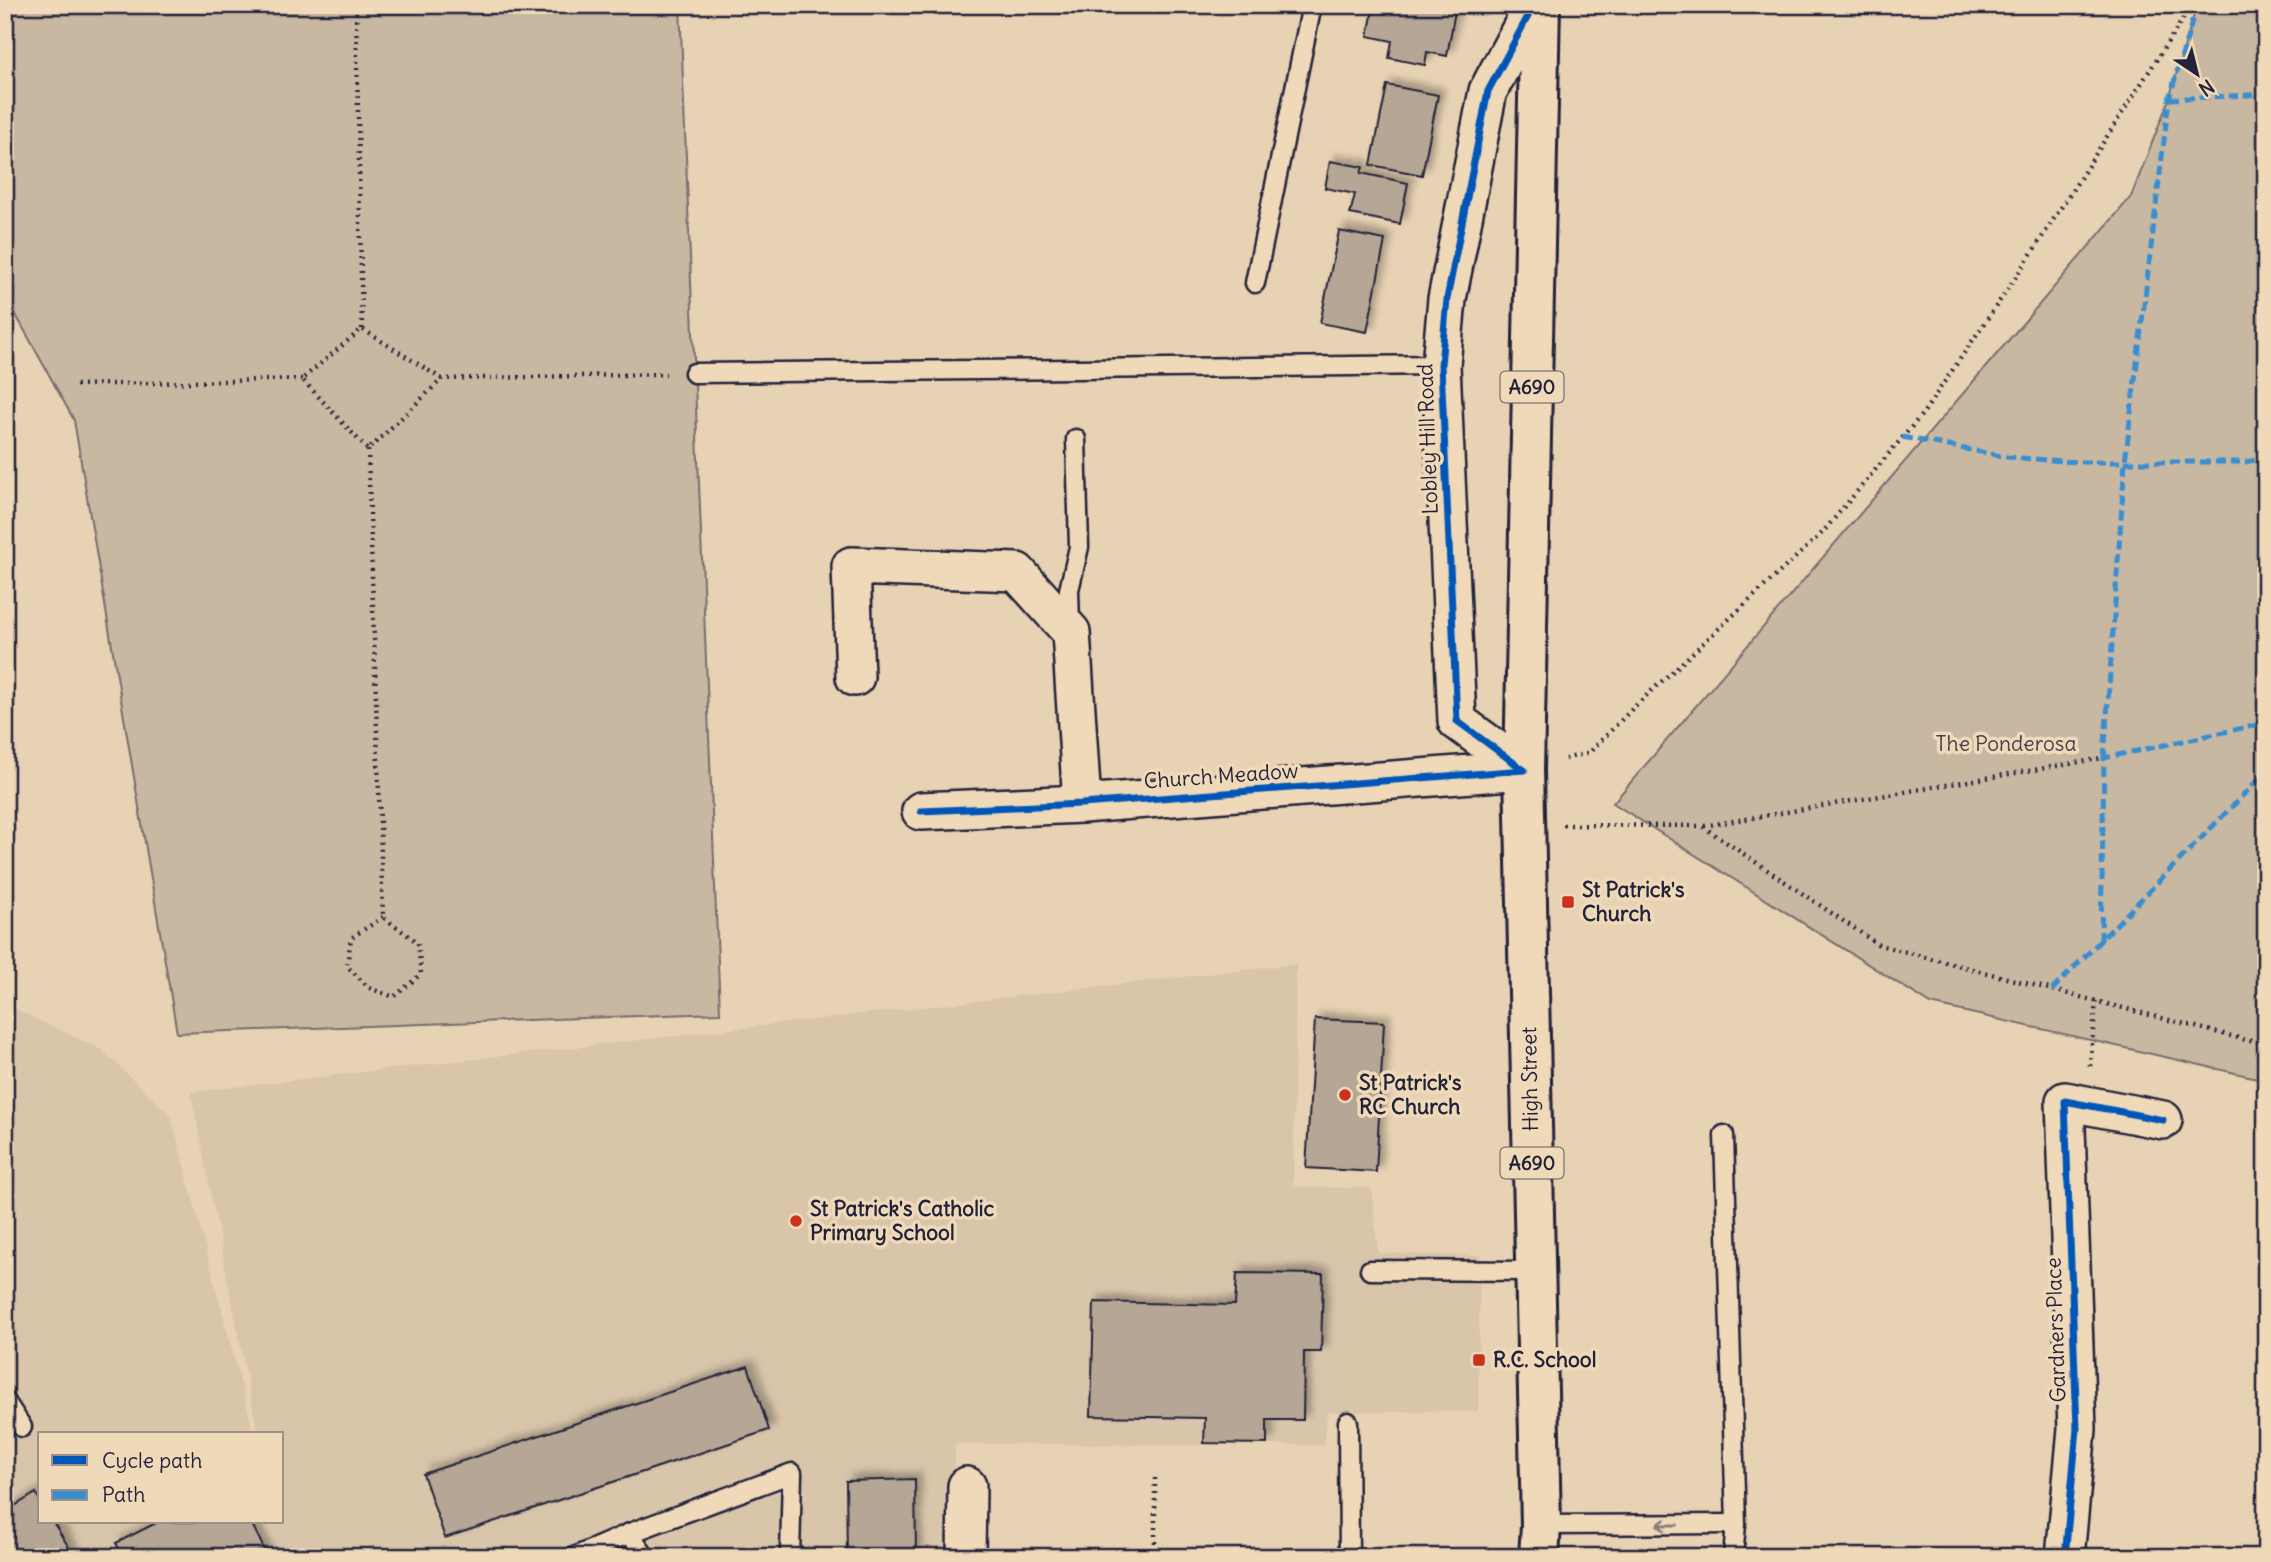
<svg xmlns="http://www.w3.org/2000/svg" width="2271" height="1562" font-family="Delius,sans-serif">
<style>
.built{fill:#d8c5aa}
.green{fill:#c9b8a1;stroke:#766d6e;stroke-width:2}
.building{fill:#b6a695;stroke:#22223b;stroke-width:2;filter:url(#shadow)}
.lines{fill:none;stroke-linecap:round;stroke-linejoin:round}
.service-casing{stroke:#22223b;stroke-width:23}
.minor-casing{stroke:#22223b;stroke-width:42}
.primary-casing{stroke:#22223b;stroke-width:44}
.path{stroke:#22223b;stroke-width:4.5;stroke-dasharray:2 5;stroke-linecap:butt}
.service{stroke:#efd9b8;stroke-width:18}
.minor{stroke:#efd9b8;stroke-width:37}
.primary{stroke:#efd9b8;stroke-width:38}
.quiet{stroke:#398ed0;stroke-width:5;stroke-dasharray:10 5;stroke-linecap:butt}
.cycleway-casing{stroke:#efd9b8;stroke-width:11}
.cycleway{stroke:#0057b8;stroke-width:7}
.oneway{stroke:#887e7a}
.poi-dot{fill:#c8321e;stroke:#efd9b8;stroke-width:2.5}
.labels{text-anchor:middle;stroke-width:7;stroke-linejoin:round;paint-order:stroke}
.shield{fill:#efd9b8;stroke:#605960;stroke-width:2}
.shield-label{font-size:19px;font-weight:bold;fill:#22223b}
.street-label{font-size:21px;fill:#22223b;stroke:#efd9b8}
.park-label{font-size:21px;fill:#43404f;stroke:#efd9b8}
.poi-label{font-size:21px;font-weight:bold;fill:#22223b;stroke:#efd9b8;text-anchor:start}
</style>
<defs>
<filter id="shadow"><feDropShadow dx="6" dy="-6" stdDeviation="3.5" flood-color="#0004"/></filter>
</defs>
<rect width="100%" height="100%" fill="#e7d2b3"/>
<filter id="ink" filterUnits="userSpaceOnUse"><feTurbulence type="fractalNoise" baseFrequency=".0143" numOctaves="2"/><feDisplacementMap in="SourceGraphic" scale="14" xChannelSelector="R" yChannelSelector="G"/><feConvolveMatrix kernelMatrix="1 2 1 2 8 2 1 2 1" color-interpolation-filters="sRGB"/></filter>
<g filter="url(#ink)">
<polygon class="built" points="1296,964 1293,1187 1371,1188 1378,1253 1480,1256 1478,1411 1327,1412 1324,1445 955,1444 953,1557 5,1557 5,1004 102,1050 171,1116 254,1434 40,1434 40,1522 282,1522 282,1434 258,1434 191,1092"/>
<g class="green">
<polygon points="5,5 680,5 720,1013 177,1033 74,420 5,295"/>
<polygon points="2197,5 2266,5 2266,1080 1931,1004 1613,803 2131,197 2169,99"/>
</g>
<g class="building">
<polygon points="1374,5 1456,5 1447,56 1427,52 1425,65 1389,58 1392,41 1368,36"/>
<polygon points="1387,85 1438,95 1422,175 1371,165"/>
<polygon points="1330,161 1363,167 1361,173 1408,183 1400,224 1350,214 1355,194 1325,188"/>
<polygon points="1339,231 1385,240 1367,332 1320,323"/>
<polygon points="1315,1019 1384,1022 1376,1172 1306,1168"/>
<polygon points="1237,1273 1323,1274 1321,1352 1304,1352 1303,1420 1267,1420 1267,1444 1204,1443 1205,1418 1091,1416 1094,1302 1235,1305"/>
<polygon points="748,1366 769,1430 445,1538 423,1474"/>
<polygon points="915,1479 916,1557 847,1557 846,1481"/>
<polygon points="36,1493 40,1501 40,1522 53,1522 75,1557 5,1557 5,1512"/>
<polygon points="158,1522 251,1522 268,1557 123,1557 116,1543"/>
</g>
<g class="lines">
<g class="service-casing">
<g id="service">
<polyline points="1255,283 1312,5"/>
<polyline points="694,373 1441,365"/>
<polyline points="1070,625 1069,590 1079,547 1076,439"/>
<polyline points="1724,1135 1736,1524 1733,1557"/>
<polyline points="1370,1270 1535,1271"/>
<polyline points="5,1401 22,1427"/>
<polyline points="1348,1422 1349,1557"/>
<polyline points="1541,1525 1736,1524"/>
<polyline points="630,1533 792,1473 790,1557"/>
<polyline points="574,1557 630,1533 645,1557"/>
</g>
</g>
<g class="minor-casing">
<g id="minor">
<polyline points="855,677 851,566 1017,572 1071,632 1082,804"/>
<polyline points="1524,770 1457,721 1441,365 1447,299 1488,91 1534,5"/>
<polyline points="921,811 1082,804 1524,770"/>
<polyline points="966,1557 967,1486"/>
<polyline points="2065,1557 2077,1429 2065,1101 2163,1120"/>
</g>
</g>
<g class="primary-casing">
<polyline id="primary" points="1539,1557 1541,1525 1524,770 1540,5"/>
</g>
<g class="path">
<polyline points="356,5 362,329"/>
<polyline points="442,379 362,329 302,379 368,450 442,379 666,374"/>
<polyline points="76,385 302,379"/>
<polyline points="368,450 383,917 418,943 421,974 394,997 369,988 347,966 351,938 383,917"/>
<polyline points="1565,759 1590,752 1632,709 1822,533 1924,412 2024,265 2192,5"/>
<polyline points="1563,825 1702,826 1879,945 2266,1045"/>
<polyline points="1704,826 2104,758"/>
<polyline points="2090,1066 2096,1001"/>
<polyline points="1155,1478 1155,1557"/>
</g>
<use href="#service" class="service"/>
<use href="#minor" class="minor"/>
<use href="#primary" class="primary"/>
<g class="quiet">
<polyline points="2169,99 2266,94"/>
<polyline points="1902,437 2007,457 2077,462 2245,462 2266,458"/>
<polyline points="2104,758 2125,462 2169,99 2197,5"/>
<polyline points="2101,941 2104,758 2266,723"/>
<polyline points="2052,990 2266,772"/>
</g>
<g class="cycleway-casing">
<g id="cycleway">
<polyline points="1524,770 1457,721 1441,365 1447,299 1488,91 1534,5"/>
<polyline points="921,811 1082,804 1524,770"/>
<polyline points="2065,1557 2077,1429 2065,1101 2163,1120"/>
</g>
</g>
<use href="#cycleway" class="cycleway"/>
</g>
<defs><path id="oneway-shaft" d="M-6 0H5M1.5-3L5.5 0L1.5 3" fill="none" stroke-width="1.6" stroke-linecap="round" stroke-linejoin="round" transform="scale(1.75)"/></defs>
<use class="oneway" href="#oneway-shaft" transform="translate(1667 1525) rotate(180)"/>
</g>
<g class="poi-dot">
<rect x="1561" y="895" width="14" height="14" rx="3.5"/>
<circle cx="1345" cy="1095" r="7"/>
<circle cx="796" cy="1221" r="7"/>
<rect x="1472" y="1353" width="14" height="14" rx="3.5"/>
</g>
<g class="labels">
<g class="shield">
<rect x="1500.5" y="371.5" width="63" height="31" rx="5"/>
<rect x="1500.5" y="1147.5" width="63" height="31" rx="5"/>
</g>
<g class="shield-label">
<text x="1532" y="394">A690</text>
<text x="1532" y="1170">A690</text>
</g>
<g class="street-label">
<text transform="translate(1428 439) rotate(-92)" y="7">Lobley Hill Road</text>
<text transform="translate(1221 776) rotate(-4)" y="7">Church Meadow</text>
<text transform="translate(1530 1079) rotate(-91)" y="7">High Street</text>
<text transform="translate(2056 1330) rotate(-92)" y="7">Gardners Place</text>
</g>
<g class="park-label">
<text x="2006" y="751">The Ponderosa</text>
</g>
<g class="poi-label">
<text x="1582" y="897">St Patrick's<tspan x="1582" dy="24">Church</tspan></text>
<text x="1359" y="1090">St Patrick's<tspan x="1359" dy="24">RC Church</tspan></text>
<text x="810" y="1216">St Patrick's Catholic<tspan x="810" dy="24">Primary School</tspan></text>
<text x="1493" y="1367">R.C. School</text>
</g>
</g>
<rect width="2271" height="1562" fill="none" stroke="#efd9b8" stroke-width="28"/>
<rect x="14" y="14" width="2243" height="1534" fill="none" stroke="#22223b" stroke-width="2.5" filter="url(#ink)"/>
<rect x="38" y="1432" width="245" height="91" fill="#efd9b8" stroke="#9d9086" stroke-width="2"/>
<rect x="52" y="1455" width="35" height="10" fill="#0057b8" stroke="#9d9086" stroke-width="2"/>
<text x="102" y="1468" font-size="21" fill="#22223b">Cycle path</text>
<rect x="52" y="1490" width="35" height="10" fill="#398ed0" stroke="#9d9086" stroke-width="2"/>
<text x="102" y="1502" font-size="21" fill="#22223b">Path</text>
<g transform="translate(2197 74) rotate(145)" stroke="#efd9b8" stroke-width="5" paint-order="stroke">
<path d="M0-5L12 26L0 18L-12 26Z" fill="#22223b"/>
<text y="-10" font-size="19" font-weight="bold" text-anchor="middle" fill="#22223b">N</text>
</g>
</svg>
